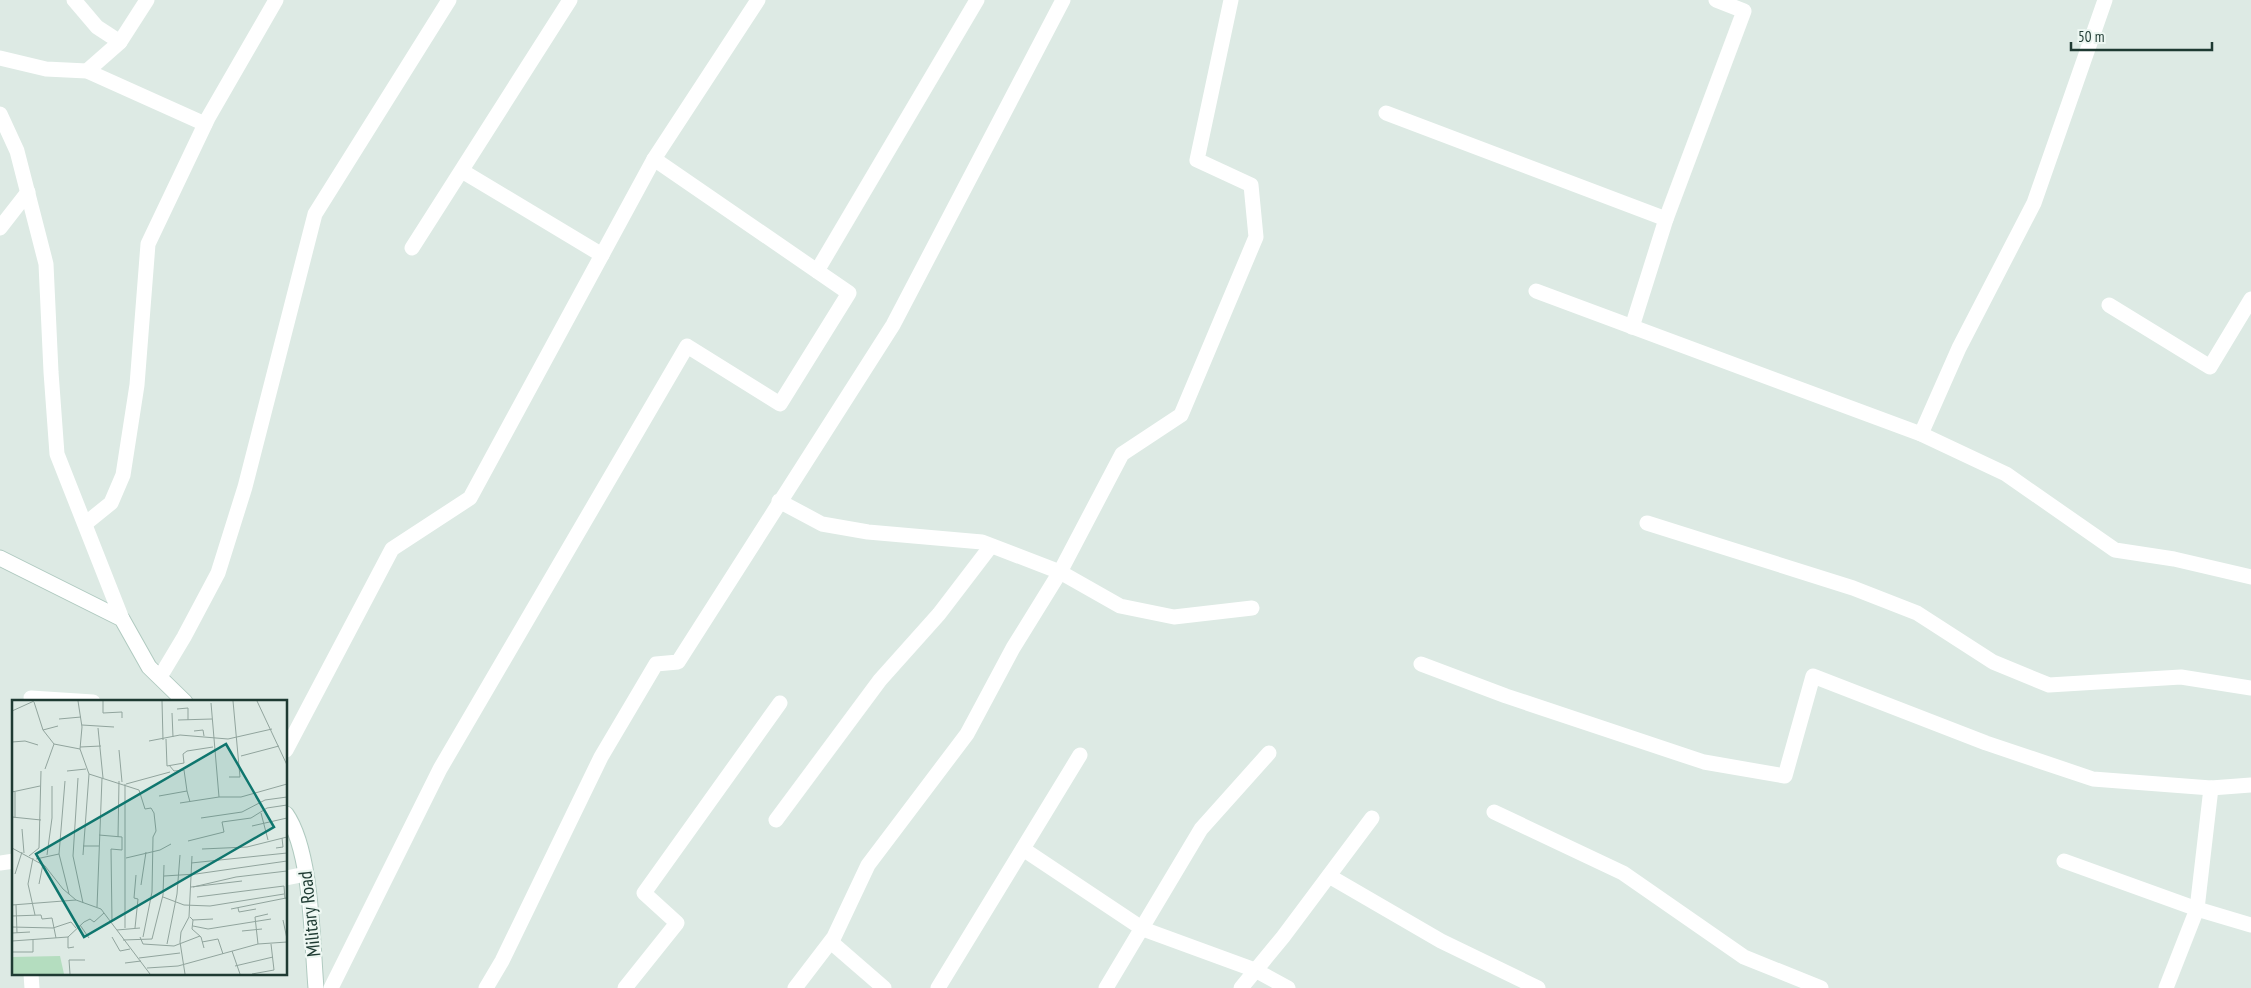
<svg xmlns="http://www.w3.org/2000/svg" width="2251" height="988" font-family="'PT Sans Narrow',sans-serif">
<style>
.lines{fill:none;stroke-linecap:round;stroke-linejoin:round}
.secondary-casing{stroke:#b0cac0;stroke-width:17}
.street{stroke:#fff;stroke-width:15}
.secondary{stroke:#fff;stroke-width:15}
.labels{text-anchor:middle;stroke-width:4.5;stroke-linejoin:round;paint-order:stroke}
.street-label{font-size:19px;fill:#1e3a32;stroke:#edf7f2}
.inset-road{fill:none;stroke:#91a49d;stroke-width:1}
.view{fill:#0f766e;fill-opacity:0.15;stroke:#0f766e;stroke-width:2.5}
.inset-edge{fill:none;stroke:#1e3a32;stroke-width:2.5}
</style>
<rect width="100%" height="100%" fill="#ddeae4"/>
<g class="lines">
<g class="secondary-casing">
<g id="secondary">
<polyline points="0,558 122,619 149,667 185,702"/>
<path d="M286,814c26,37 26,128 30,174"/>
</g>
</g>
<g class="street">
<polyline points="74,0 97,27 120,42"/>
<polyline points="0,58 46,69 87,71 205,124"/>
<polyline points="87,71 120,42 147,0"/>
<polyline points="1386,113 1666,219 1632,327"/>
<polyline points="0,114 17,151 46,264 51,372 57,454 122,619"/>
<polyline points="462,171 602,255"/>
<polyline points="1666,219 1744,11 1716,0"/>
<polyline points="0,228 28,192"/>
<polyline points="412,248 570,0"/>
<polyline points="817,271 977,0"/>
<polyline points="1536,291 1921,434 2006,474 2115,550 2174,559 2251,577"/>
<polyline points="2109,305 2210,367 2251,299"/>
<polyline points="1921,434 1959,348 2034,203 2105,0"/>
<polyline points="779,501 822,524 868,532 982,542 1060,572 1120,606 1174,617 1252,608"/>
<polyline points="1647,523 1853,588 1917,613 1993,662 2049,685 2181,677 2251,688"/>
<polyline points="85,524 111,503 123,475 137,385 148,244 208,118 276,0"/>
<polyline points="1421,664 1506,696 1704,762 1785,776 1813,676 1986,743 2093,779 2211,788 2251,785"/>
<polyline points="160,677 184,637 218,573 245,487 315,214 449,0"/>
<polyline points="31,698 93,702"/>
<polyline points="286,750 392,549 470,498 654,159 758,0"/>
<polyline points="1494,812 1623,873 1744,957 1821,988"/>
<polyline points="776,820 880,680 939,614 991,546"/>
<polyline points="1023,849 1143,929 1255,970 1288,988"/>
<polyline points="2064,861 2197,909 2251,925"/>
<polyline points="0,863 14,861"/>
<polyline points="1329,876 1441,941 1538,988"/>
<polyline points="286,878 306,874"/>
<polyline points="831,942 884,988"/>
<polyline points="31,974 32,988"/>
<polyline points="331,988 440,769 687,346 780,404 849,293 654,159"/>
<polyline points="486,988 502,961 601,757 656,664 678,662 893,325 1063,0"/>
<polyline points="625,988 677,923 644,893 780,703"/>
<polyline points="795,988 834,937 868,865 967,734 1013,648 1060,572 1122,454 1181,415 1256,237 1251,185 1197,160 1231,0"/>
<polyline points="938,988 1080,755"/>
<polyline points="1106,988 1201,829 1269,753"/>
<polyline points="1241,988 1283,937 1372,818"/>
<polyline points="2166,988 2197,909 2211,788"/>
</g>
<use href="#secondary" class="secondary"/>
</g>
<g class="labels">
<g class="street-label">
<text transform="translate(309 914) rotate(-96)" y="7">Military Road</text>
</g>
</g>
<g transform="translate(12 700)">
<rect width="275" height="275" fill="#ddeae4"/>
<path d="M48,256l4,18h-52v-17z" fill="#b4ddbf"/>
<path class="inset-road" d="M66,1l4,26 -2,22 9,25 50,16 6,19 6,-1 3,5 2,18 -3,6 -1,55 -9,45M91,1v12l19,-1v6M150,1l1,39M245,1l30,64M22,2l9,28 11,14 26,5M199,3l8,94M165,9l11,-1v12M0,11l22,-10M160,13l1,24M47,19l22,-2M166,20l34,-1M70,25l32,2M86,28l5,50M31,30l15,-4M182,31l9,-1 1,6M154,39l1,27 17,-3 -1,-9 4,-3 26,-4M137,41l31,-6 48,4 44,-10M0,42l13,-1 13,4M68,47l21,-1M107,50l3,32M229,56l38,-10M157,65l5,6 10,-1 3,21M33,69l9,-25M55,71l19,-2M217,77h11l-7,-76M66,78l-5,78 10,47M53,81l-6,73 10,40M114,84l44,-12M0,92l28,-6M3,92v26M147,96l28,-5 3,11M168,103l39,-6h22l46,-13M249,113l7,27M0,117l29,3M189,118l41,-6 23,-12 22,-3M240,126l35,-8M10,129l2,24M87,135l23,2v13l-11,-1 1,73M106,137l1,-56M176,141l36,-9 -2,-10 29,-4 16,-10 20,-3M71,146h16M0,148l33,18 18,23 13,11 25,9 49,65M264,148l7,-1 -1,-9M190,149l45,-2 40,-10M35,155l5,-37v-32M71,155l6,-81M17,156l10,-8 2,-77M21,158l-5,26 7,31M114,158l34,-8 11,-6M24,159l23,-5M179,163l96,-10M3,174l7,-22M152,176l32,-2 91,-13M27,184l4,-20M129,185l5,-33M179,187l51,-6M181,187l43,-10 51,-6M151,197l21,8 26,1 74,-12M185,197l87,-11 1,13M0,205l64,-5M4,205l1,28M85,207l5,-129M226,208l1,4 17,-3M219,209l55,-11M0,216l29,-1 1,4 10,-1 4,20M178,217l3,3 -1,9 9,8 3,11M181,220l20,-1M271,220l4,19M68,225l9,13M181,226l15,3 63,-10M0,227l41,1 18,-6 5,6M113,228v-144M123,228l3,-29 -4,-1 2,-23M105,230l23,-2M230,231l20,-2M0,233l18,-1M56,237v11l6,-1M100,237l8,14 10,-2M128,237l3,7 31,2 26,-10M111,240l29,-1 11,-44 1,-30M0,241l56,-4 16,-15 6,-3 4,3 10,-9M190,242l16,-3 5,15M155,244l10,-50 3,-39M246,244l-3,-27 13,-3M220,251l8,23M0,252h21v-12M127,258l41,-5M113,263l16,-2M223,266l38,-9M135,268l31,-2 80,-22 29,-2M58,274l-1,-14h16M173,274l-5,-32 1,-10 8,-15 3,-61M240,274l22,-4 -3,-26"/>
<path class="view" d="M214,44l48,83 -190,110 -48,-83z"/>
<rect width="275" height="275" class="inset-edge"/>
</g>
<path d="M2071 42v8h141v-8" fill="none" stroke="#1e3a32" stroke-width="2.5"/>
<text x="2078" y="42" font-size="15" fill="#1e3a32" stroke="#edf7f2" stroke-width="4" paint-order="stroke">50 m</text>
</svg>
